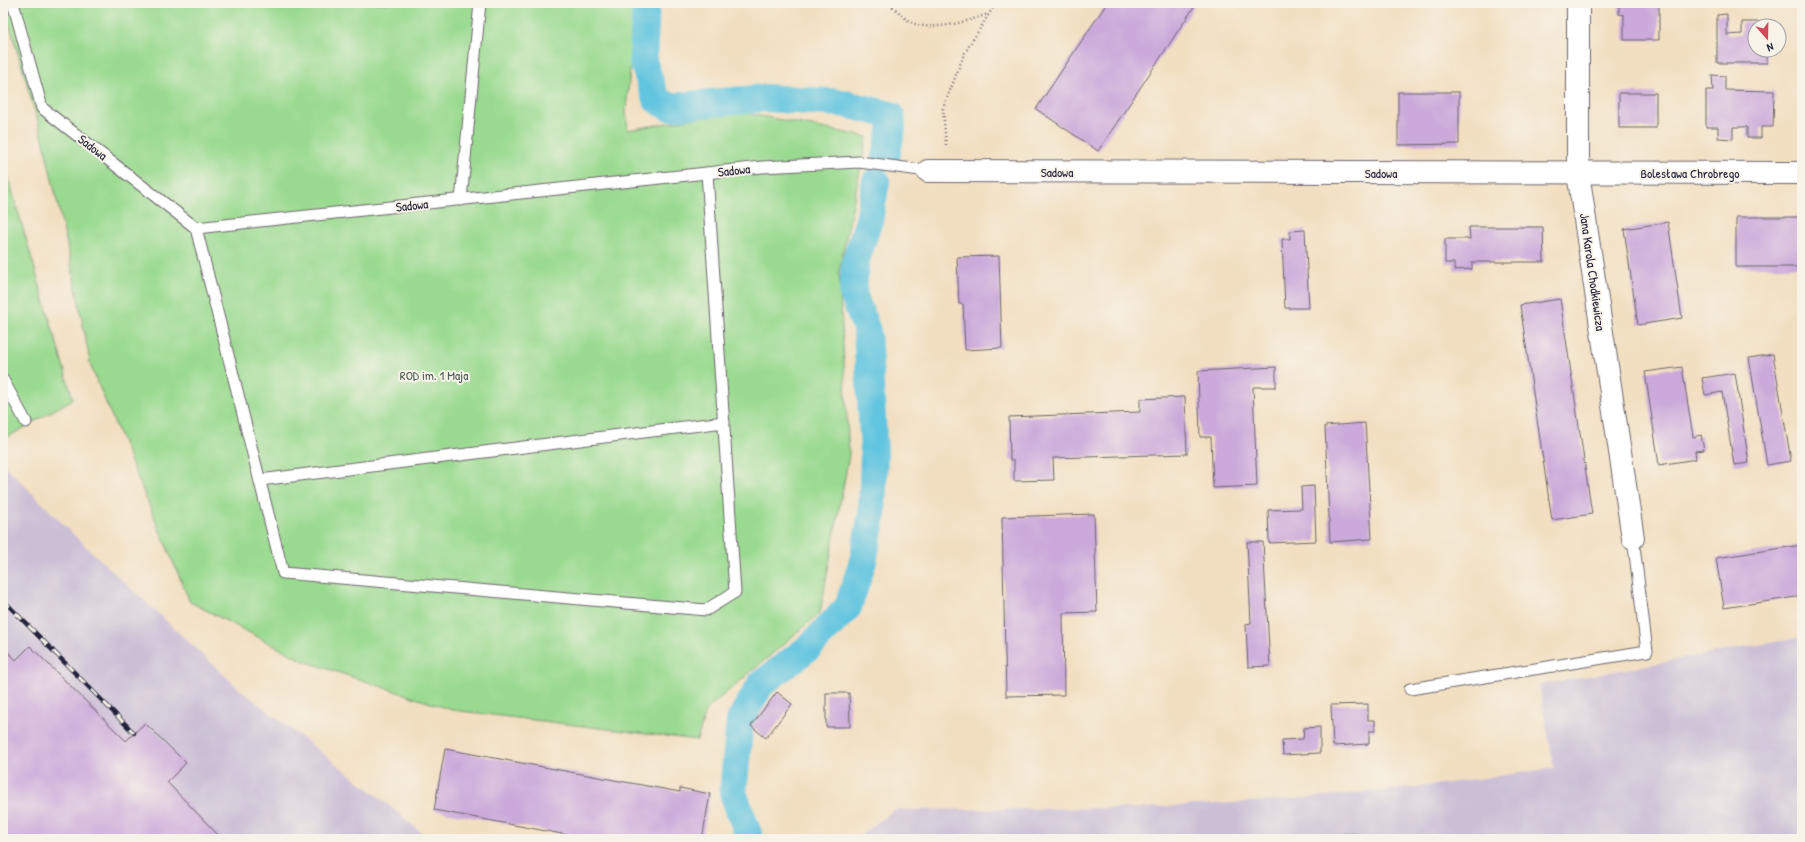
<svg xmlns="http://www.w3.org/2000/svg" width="1805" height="842" font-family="'Patrick Hand',sans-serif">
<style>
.industrial{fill:#cbbfd6}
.green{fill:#9ada90;stroke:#5e7e66}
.water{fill:#62c5df;stroke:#42748d}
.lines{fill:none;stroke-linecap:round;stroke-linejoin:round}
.canal{stroke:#62c5df;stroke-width:28}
.building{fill:#cba9da}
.service-casing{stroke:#6b646a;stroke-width:13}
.minor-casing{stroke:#6b646a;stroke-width:24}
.path{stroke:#6b646a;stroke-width:2.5;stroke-dasharray:1 3;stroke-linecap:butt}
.service{stroke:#fff;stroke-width:11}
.minor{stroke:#fff;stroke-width:22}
.rail-casing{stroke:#22223b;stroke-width:4.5}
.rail{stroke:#f7f3e8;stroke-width:3;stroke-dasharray:9;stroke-linecap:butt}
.labels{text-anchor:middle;stroke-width:4;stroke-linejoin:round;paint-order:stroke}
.street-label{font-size:13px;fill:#22223b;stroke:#f7f3e8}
.park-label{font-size:13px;fill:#465954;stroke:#f7f3e8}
</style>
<rect width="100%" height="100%" fill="#f7f3e8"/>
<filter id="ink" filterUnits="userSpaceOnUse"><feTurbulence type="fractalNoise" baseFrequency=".025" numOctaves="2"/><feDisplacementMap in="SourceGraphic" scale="8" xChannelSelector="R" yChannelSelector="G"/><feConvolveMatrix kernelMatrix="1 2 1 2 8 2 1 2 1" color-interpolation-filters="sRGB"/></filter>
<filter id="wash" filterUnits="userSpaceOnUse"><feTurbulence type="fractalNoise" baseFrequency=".012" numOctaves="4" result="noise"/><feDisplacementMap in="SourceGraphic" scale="16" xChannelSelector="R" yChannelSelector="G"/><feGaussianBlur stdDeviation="0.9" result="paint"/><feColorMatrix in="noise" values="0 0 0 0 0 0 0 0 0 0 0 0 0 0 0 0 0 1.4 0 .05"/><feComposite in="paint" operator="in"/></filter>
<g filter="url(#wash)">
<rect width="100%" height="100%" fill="#f2dfc1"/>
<g class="industrial">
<polygon points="3,464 78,539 238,688 384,801 429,839 3,839"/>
<polygon points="1802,637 1802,839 856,839 894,810 1142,808 1286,800 1419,787 1554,768 1539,685"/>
</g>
<g class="green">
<polygon points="3,3 637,3 626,110 628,130 736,111 867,137 839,272 849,455 820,613 707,709 697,740 452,710 304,661 190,602 91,367 71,263 43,139"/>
<polygon points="3,160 73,399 3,440"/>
</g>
<polygon class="water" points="1519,837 1520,839 1333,839 1334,838"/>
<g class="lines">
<g class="canal">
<polyline points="646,3 643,61 656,99 669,107 766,98 841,103 891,115 892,127 886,156"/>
<polyline points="750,839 733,793 740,720 761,684 808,648 848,607 863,561 872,514 874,453 867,331 853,293 855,263 869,220 876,181"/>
</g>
</g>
<g id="blocks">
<g class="building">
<polygon points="1107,3 1187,3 1194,7 1098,151 1036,109"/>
<polygon points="1619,3 1659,3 1659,40 1624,40 1624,15 1619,14"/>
<polygon points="1727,14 1727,35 1742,34 1742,22 1766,22 1766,26 1755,26 1755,50 1767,50 1767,63 1717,63 1717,15"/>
<polygon points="1712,75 1725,76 1725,90 1774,91 1773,127 1761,127 1761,138 1747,138 1747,127 1733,127 1733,139 1718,138 1718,127 1706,127 1706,90 1713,90"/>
<polygon points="1398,92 1459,92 1459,144 1398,145"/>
<rect x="1619" y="93" width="37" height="35"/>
<rect x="1736" y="217" width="66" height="50"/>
<polygon points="1668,222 1682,318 1638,325 1624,229"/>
<polygon points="1469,227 1543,227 1544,262 1472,262 1472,269 1454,270 1454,263 1445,263 1445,239 1470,239"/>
<polygon points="1305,230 1309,308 1285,308 1282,239 1290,239 1290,231"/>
<polygon points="999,256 1002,348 965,350 963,304 959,304 957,257"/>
<polygon points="1560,299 1592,514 1552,520 1520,305"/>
<polygon points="1773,354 1791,461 1767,465 1749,358"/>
<polygon points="1276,367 1276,387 1253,387 1257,486 1213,488 1211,437 1200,437 1198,371"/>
<polygon points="1682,367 1693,437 1701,435 1704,450 1695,451 1696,459 1659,465 1645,372"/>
<polygon points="1735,373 1749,463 1734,465 1722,392 1705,395 1702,378"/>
<polygon points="1185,397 1187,454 1053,458 1054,480 1014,481 1014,460 1010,460 1009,417 1140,412 1140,399"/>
<polygon points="1365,423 1372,539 1330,542 1325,426"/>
<polygon points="1314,486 1316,541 1269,543 1268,510 1302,509 1301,487"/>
<polygon points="1094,514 1097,612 1063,613 1064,695 1006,696 1002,517"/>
<polygon points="1247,542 1263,542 1270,666 1248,667 1246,624 1251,623"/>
<polygon points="1802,545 1802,596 1724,608 1716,558"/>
<polygon points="30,646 126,741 145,723 186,763 167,782 222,839 3,839 3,647 16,660"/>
<polygon points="777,692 792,704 766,738 751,726"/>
<polygon points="826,693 849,693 850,727 826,727"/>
<polygon points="1368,704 1368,720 1375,720 1375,731 1369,731 1369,744 1333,746 1331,705"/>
<polygon points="1320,727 1320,753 1283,755 1282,740 1303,739 1304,728"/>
<polygon points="445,749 680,792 680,788 710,794 702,839 589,839 434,810"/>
</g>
</g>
</g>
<g filter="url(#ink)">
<use href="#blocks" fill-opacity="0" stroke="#6b646a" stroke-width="1"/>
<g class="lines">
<g class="service-casing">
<g id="service">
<polyline points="13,3 42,108 196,228 762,167 859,162 928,171"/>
<polyline points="461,200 480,3"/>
<polyline points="196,228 283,573 706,610 735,592 707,173"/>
<polyline points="3,380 26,422"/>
<polyline points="260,480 724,422"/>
<polyline points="1410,689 1647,651 1633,538"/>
</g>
</g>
<g class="minor-casing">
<g id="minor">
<polyline points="1578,3 1578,173 1633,538"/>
<polyline points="928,171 1802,173"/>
</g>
</g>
<g class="path">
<path d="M891,3l2,4c6,5 15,15 22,17 20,7 54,-3 73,-10"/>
<polyline points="946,145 943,109 964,54 996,3"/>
</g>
<use href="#service" class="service"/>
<use href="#minor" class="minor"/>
<g class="rail-casing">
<polyline id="rail" points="3,600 134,733"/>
</g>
<use href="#rail" class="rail"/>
</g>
</g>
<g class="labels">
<g class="street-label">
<text transform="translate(93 147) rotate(38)" y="5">Sadowa</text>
<text transform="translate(734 170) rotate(-6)" y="5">Sadowa</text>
<text x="1057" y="177">Sadowa</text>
<text x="1381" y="178">Sadowa</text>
<text x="1690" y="178">Bolesława Chrobrego</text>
<text transform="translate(412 205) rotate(-6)" y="5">Sadowa</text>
<text transform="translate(1593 272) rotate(82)" y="5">Jana Karola Chodkiewicza</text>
</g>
<g class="park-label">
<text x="434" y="380">ROD im. 1 Maja</text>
</g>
</g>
<rect width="1805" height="842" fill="none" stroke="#f7f3e8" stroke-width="16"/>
<g transform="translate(1767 38) rotate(160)"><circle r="19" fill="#f7f3e8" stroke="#a29fa3"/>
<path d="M0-3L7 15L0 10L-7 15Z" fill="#d1495b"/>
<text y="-6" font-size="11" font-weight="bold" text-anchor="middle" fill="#22223b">N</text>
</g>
</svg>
